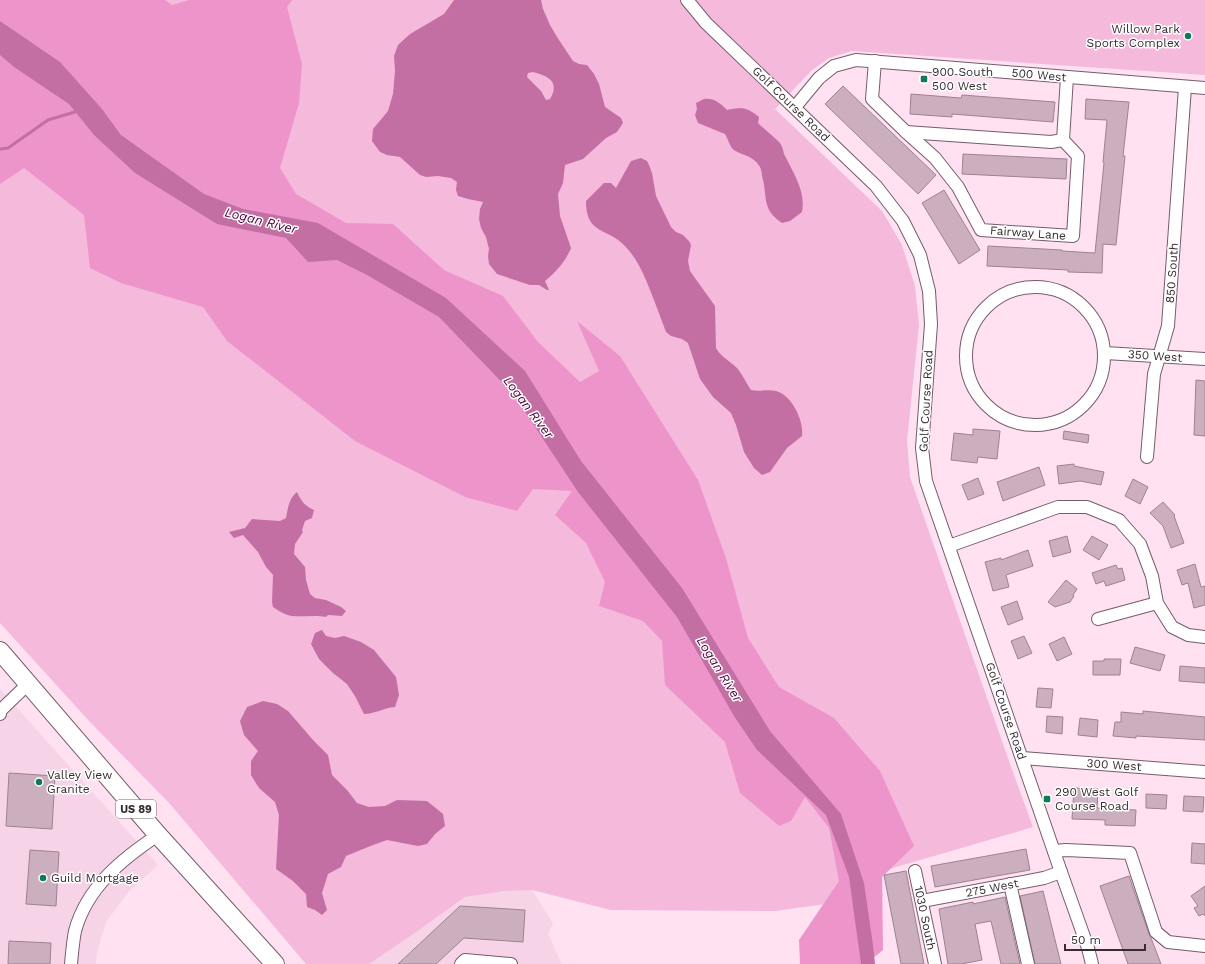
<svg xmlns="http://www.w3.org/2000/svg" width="1205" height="964" font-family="'Work Sans',sans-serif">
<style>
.built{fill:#f7d3e7}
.green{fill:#f4b9db}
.forest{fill:#ed95cb}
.water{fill:#c36fa4;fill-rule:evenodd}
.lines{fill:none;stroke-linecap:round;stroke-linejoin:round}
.stream{stroke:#c36fa4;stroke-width:3}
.building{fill:#cbafbf;stroke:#9d8292}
.minor-casing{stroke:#755c6b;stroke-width:14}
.highway-casing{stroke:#755c6b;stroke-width:20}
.minor{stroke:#fff;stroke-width:12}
.highway{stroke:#fff;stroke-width:18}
.poi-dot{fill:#0f7b56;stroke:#fff;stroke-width:1.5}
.labels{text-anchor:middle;stroke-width:3;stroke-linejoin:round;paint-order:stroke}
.shield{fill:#fff;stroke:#736b70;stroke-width:1}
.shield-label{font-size:11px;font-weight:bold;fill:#372c32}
.poi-label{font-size:12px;fill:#372c32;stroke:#fff;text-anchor:start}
.street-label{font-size:12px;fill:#372c32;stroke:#fff}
.water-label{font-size:13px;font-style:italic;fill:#4f003a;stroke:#fff}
</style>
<rect width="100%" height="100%" fill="#ffe1f2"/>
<g class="built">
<polygon points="0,689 158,865 129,891 106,922 97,953 96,964 0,964"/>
<polygon points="532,890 553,923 548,934 562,964 369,964 412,935 465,897 505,891"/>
</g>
<polygon class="green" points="0,0 1205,0 1205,75 852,51 829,58 812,70 775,109 882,211 902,245 915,286 919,325 907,441 910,477 1010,764 1033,827 879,872 883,896 775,911 611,910 532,890 505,891 465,897 412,935 369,964 306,964 170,804 90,722 0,623"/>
<polygon class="forest" points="0,0 165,0 172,5 189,0 292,0 287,7 302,64 299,103 280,168 296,194 346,223 393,224 444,270 503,296 538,342 580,382 599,371 577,321 620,356 698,480 726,558 748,638 779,687 834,718 880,771 914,846 882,877 883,950 866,964 800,964 799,940 839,881 829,828 805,797 791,821 779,826 740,793 725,742 665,685 662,641 643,621 599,606 605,582 586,543 555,515 572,491 533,489 517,511 465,497 355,441 227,341 203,307 121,283 90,268 84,215 24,168 0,184"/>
<g class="water">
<path d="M454,0h87l2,9 7,16 7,12 16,24 6,3 8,1 7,9 5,10 6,23 16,11 2,5 -6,9 -11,6 -23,21 -18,6 -2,18 -5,11 2,22 11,32c-6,14 -14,23 -26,33l4,9h-2l-8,-5h-9l-33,-11 -8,-10 -1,-8 1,-7 -3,-12 -5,-9 -2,-9 1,-10 3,-7 -15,-3 -10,-3 -2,-6 1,-8 -6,-4 -13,-2 -12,1 -6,-2 -20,-18 -13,-2 -7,-3 -8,-11 1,-12 15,-18 5,-17 2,-23 -1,-15 4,-11 12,-11 34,-20zM533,72c16,4 27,10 17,27l-4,1 -5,-9 -14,-14 1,-4z"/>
<polygon points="0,21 60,62 102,109 121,135 204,194 243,209 318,223 446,298 525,371 581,461 682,588 770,731 841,814 864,883 873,945 875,964 861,964 849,877 826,815 757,750 734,716 677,617 578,492 514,395 439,317 367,275 337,260 308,262 286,238 217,224 135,173 94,135 69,104 14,67 0,55"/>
<path d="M704,99c10,-1 16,4 23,11 15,-3 20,-3 32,7l-1,6c7,7 14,12 21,19 4,4 4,10 6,14 9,18 21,36 17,56l-12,9 -8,2c-21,-14 -14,-26 -20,-47 0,-3 -1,-7 -2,-9 -7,-12 -17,-11 -26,-17 -4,-3 -6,-11 -9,-16l-27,-11 -3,-8 2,-6 -1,-6z"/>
<path d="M641,158l6,3 2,4 3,8 4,23 15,31 5,5 7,3 6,6 2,4 -3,16 2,10 25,35 1,42c5,9 14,13 21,20 6,7 9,15 14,22 9,2 16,-1 25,1 16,4 28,30 26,45l-15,12 -17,24 -8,3 -8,-7 -10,-16 -8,-27 -5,-12 -18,-16 -13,-18 -12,-36 -6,-4 -11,-3 -5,-4c-4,-11 -8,-21 -12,-32 -8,-20 -14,-38 -29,-54 -18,-19 -39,-11 -39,-45l18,-18h7l5,5 15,-27z"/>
<path d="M297,492c4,9 8,14 17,18l-2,8 -7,3 -3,9 1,2 -8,12 -1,10 11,13 1,13 4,14 5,4 11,2 15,7 5,4 -4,5 -14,-1 -2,2c-13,-3 -30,2 -41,-3 -4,-2 -8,-4 -12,-7l-1,-5 1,-27 -7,-8 -8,-15 -15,-17 -9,3 -5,-6 16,-4 7,-9 28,2 6,-3c2,-10 3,-20 11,-26z"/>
<path d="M322,630l4,6 9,2 9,-2 17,6 13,8 22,27 3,18 -4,12c-12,1 -20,7 -31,7l-9,-18 -8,-12 -14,-11 -14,-14 -8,-15 4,-11z"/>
<polygon points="263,701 277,704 288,711 313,740 328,755 332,775 347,790 357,803 369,807 385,806 397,800 427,801 443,814 445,826 435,834 427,844 418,846 387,840 373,845 346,856 341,867 328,874 322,893 327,910 322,915 315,910 307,907 306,894 293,881 276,869 279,815 275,802 259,788 251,775 251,761 258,751 244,735 240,721 247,707"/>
</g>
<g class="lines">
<polyline class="stream" points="0,149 8,148 48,120 78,111"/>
</g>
<g class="building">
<polygon points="843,86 936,175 918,194 825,104"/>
<polygon points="911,94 961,98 962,95 1055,102 1053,122 952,114 952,117 910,114"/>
<polygon points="1086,99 1129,102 1123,156 1125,156 1116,245 1103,244 1102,273 1068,272 1068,270 987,266 988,246 1062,250 1062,251 1095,253 1104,163 1103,162 1107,120 1085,119"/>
<polygon points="963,154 1067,159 1066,179 962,174"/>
<polygon points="944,190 980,250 959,264 922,203"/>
<polygon points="1196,380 1205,381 1205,436 1194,435"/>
<polygon points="973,429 1000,431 997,459 978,457 977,463 951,460 954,433 973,435"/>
<polygon points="1064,431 1089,435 1088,443 1063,439"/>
<polygon points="1074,464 1074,466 1104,472 1101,485 1080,481 1059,484 1057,466"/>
<polygon points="1039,467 1045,485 1003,501 997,482"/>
<polygon points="978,478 984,494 968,500 962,485"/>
<polygon points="1133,479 1148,487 1140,504 1125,496"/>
<polygon points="1163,502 1175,515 1174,516 1184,543 1171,548 1163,526 1150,513"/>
<polygon points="1067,536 1071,552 1053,557 1049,541"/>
<polygon points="1092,536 1108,545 1099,560 1083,550"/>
<polygon points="1028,550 1033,566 1006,575 1009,587 993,591 985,562 1001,558 1001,560"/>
<polygon points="1195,564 1201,587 1205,586 1205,605 1194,608 1188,583 1182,585 1177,570"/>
<polygon points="1116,565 1118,569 1122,568 1125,580 1106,586 1104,581 1096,584 1092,573"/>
<polygon points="1066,580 1077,589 1073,595 1074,596 1070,602 1055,607 1048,602"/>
<polygon points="1017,601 1023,619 1008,625 1001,607"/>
<polygon points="1024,636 1032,653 1018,659 1011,641"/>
<polygon points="1064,637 1072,654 1057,661 1049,644"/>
<polygon points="1135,647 1165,655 1160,671 1130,663"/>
<polygon points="1104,659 1121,659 1120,675 1093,675 1093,661 1104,661"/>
<polygon points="1180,666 1205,668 1205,683 1179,681"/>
<polygon points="1038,688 1053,689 1051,708 1036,707"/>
<polygon points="1143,711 1205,717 1205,740 1136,736 1136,738 1113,736 1115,722 1121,722 1121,712 1143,714"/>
<polygon points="1047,716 1063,717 1062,734 1046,732"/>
<polygon points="1080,718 1098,720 1097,737 1078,735"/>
<polygon points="9,773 55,776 52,829 6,826"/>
<polygon points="1074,788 1098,789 1097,808 1136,810 1135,826 1105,825 1105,820 1072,819"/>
<polygon points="1146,794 1167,795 1166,809 1146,808"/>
<polygon points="1184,796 1204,797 1203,812 1183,811"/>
<polygon points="1192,843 1205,844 1205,864 1191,863"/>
<polygon points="1026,849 1030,870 935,887 931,866"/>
<polygon points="30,850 59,852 56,906 26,904"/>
<polygon points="906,871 924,964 901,964 884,875"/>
<polygon points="1129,876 1149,934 1151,938 1161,964 1128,964 1100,886"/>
<polygon points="1205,886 1205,916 1203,914 1199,916 1194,908 1198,906 1191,896"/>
<polygon points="1043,891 1061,964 1035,964 1020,896"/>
<polygon points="1005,897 1020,964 1001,964 991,921 975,924 982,960 961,964 948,964 939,909 973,902 973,904"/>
<polygon points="460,906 525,910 523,942 464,938 436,964 398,964"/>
<polygon points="9,941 51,943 50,964 8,964"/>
</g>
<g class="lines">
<g class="minor-casing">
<g id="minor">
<polyline points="687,0 706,23 876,186 903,221 920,255 929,291 931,324 922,448 926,481 1061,872 1088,948 1092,964"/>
<polyline points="875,61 872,99 906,132 935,158 958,187 981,230 1073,236 1078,156 1063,140 1067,77"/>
<polyline points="795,107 819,78 834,66 856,60 1205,88"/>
<polyline points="906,132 1051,142 1063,140"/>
<circle cx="1035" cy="356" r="69"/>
<polyline points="1105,353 1205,359"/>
<polyline points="1147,457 1154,374 1168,326 1185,87"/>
<polyline points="949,546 1058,507 1087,507 1119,520 1140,544 1152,576 1157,603 1172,627 1188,635 1205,637"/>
<polyline points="1098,619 1157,603"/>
<polyline points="0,714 0,711 29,683"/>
<polyline points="1022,758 1205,772"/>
<polyline points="1054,851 1066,850 1130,853 1156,932 1168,942 1205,946"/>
<polyline points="915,871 935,964"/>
<polyline points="1010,884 1028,964"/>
<polyline points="922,901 1044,878 1061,872"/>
<path d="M71,964c1,-11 2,-23 4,-33 12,-44 47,-72 83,-96"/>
<polyline points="461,964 465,960 511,964"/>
</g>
</g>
<g class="highway-casing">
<polyline id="highway" points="0,651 158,835 275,964"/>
</g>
<use href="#minor" class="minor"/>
<use href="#highway" class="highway"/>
</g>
<g class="poi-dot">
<circle cx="1188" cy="36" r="4"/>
<rect x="920" y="75" width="8" height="8" rx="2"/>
<circle cx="39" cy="782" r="4"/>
<rect x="1043" y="795" width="8" height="8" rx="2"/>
<circle cx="43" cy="878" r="4"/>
</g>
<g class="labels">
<rect class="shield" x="116" y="800" width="40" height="18" rx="3"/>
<g class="shield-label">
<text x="136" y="813">US 89</text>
</g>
<g class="poi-label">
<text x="1180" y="33" text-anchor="end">Willow Park<tspan x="1180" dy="14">Sports Complex</tspan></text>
<text x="932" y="76">900 South<tspan x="932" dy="14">500 West</tspan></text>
<text x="47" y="779">Valley View<tspan x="47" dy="14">Granite</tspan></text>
<text x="1055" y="796">290 West Golf<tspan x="1055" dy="14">Course Road</tspan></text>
<text x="51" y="882">Guild Mortgage</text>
</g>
<g class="street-label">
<text transform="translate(1039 75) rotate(5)" y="4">500 West</text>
<text transform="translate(791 104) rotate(44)" y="4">Golf Course Road</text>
<text transform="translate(1028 233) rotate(4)" y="4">Fairway Lane</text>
<text transform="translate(1172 273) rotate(-86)" y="4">850 South</text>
<text transform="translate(1155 356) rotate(4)" y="4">350 West</text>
<text transform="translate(926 401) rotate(-87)" y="4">Golf Course Road</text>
<text transform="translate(1006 711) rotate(71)" y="4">Golf Course Road</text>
<text transform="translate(1114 765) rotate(4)" y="4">300 West</text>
<text transform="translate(992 888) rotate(-11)" y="4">275 West</text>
<text transform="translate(925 918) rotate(78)" y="4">1030 South</text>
</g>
<g class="water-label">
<text transform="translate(261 220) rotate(14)" y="5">Logan River</text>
<text transform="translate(529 407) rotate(53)" y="5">Logan River</text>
<text transform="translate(720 669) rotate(58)" y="5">Logan River</text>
</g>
</g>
<path d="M1065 944v6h80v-6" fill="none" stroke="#372c32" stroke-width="2"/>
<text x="1071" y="944" font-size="12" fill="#372c32" stroke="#ffffff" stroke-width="3" paint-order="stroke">50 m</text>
</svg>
